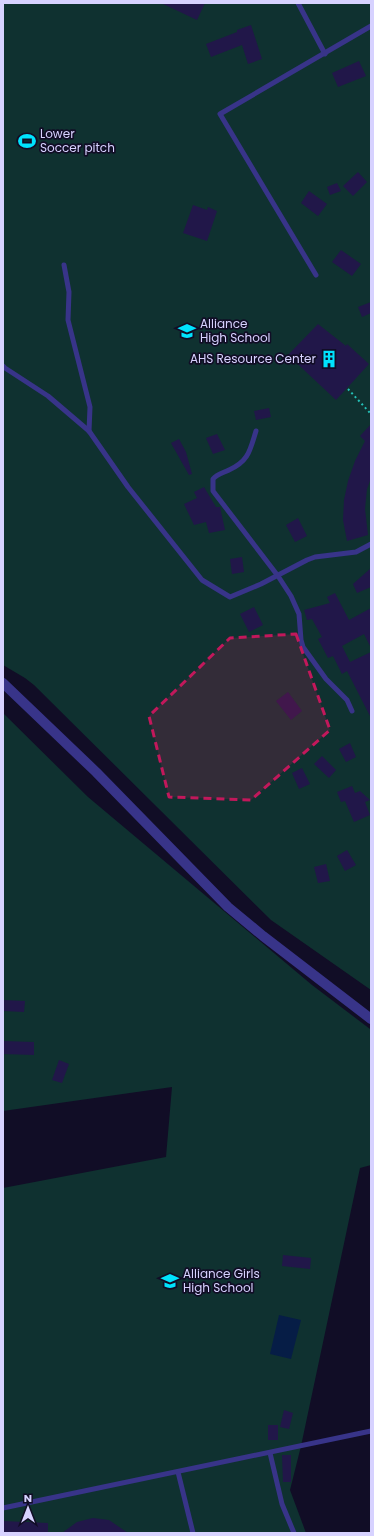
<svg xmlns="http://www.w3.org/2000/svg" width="374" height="1536" font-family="Poppins,sans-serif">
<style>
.green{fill:#0f3130}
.water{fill:#061d46}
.building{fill:#211749}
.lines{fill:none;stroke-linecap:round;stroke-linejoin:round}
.path{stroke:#25c0b7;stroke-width:2;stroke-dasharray:2 3;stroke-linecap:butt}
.lane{stroke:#383489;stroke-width:5}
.street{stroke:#383489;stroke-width:10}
.marked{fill:#c2185b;fill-opacity:0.2;stroke:#c2185b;stroke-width:3;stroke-dasharray:8 5;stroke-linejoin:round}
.labels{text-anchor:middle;stroke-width:3.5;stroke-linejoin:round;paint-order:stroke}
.poi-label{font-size:12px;fill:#d7d2ff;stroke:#110d26;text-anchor:start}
</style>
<rect width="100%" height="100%" fill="#110d26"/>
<g class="green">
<polygon points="3,3 371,3 371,990 271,920 34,685 25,678 3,665"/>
<polygon points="3,713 88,797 312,985 370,1029 371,1032 371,1165 360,1168 301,1446 290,1490 306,1533 3,1533 3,1188 166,1157 172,1087 3,1111"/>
</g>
<polygon class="water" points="279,1315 301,1320 291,1359 270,1354"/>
<g class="building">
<polygon points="161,3 205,3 197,20"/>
<polygon points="251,25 262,59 248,64 242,45 211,57 206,44 237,32 237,30"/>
<polygon points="359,61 366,76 338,87 332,73"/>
<polygon points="358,172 367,182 353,196 343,186"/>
<polygon points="337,183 341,191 330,195 327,187"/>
<polygon points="309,191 327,204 318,216 301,203"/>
<polygon points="193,205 207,210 208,207 217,211 207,241 183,233"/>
<polygon points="341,250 361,264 352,276 332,262"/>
<polygon points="371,302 371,313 362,317 358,307"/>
<polygon points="318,324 346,346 347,344 369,364 336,400 288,355"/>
<polygon points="269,408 271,417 256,420 254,411"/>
<polygon points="371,424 371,478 367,489 365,509 368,535 347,541 343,520 344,500 348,481 355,461 365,441 360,436"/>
<polygon points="217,434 225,450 213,454 206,438"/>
<polygon points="179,439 186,452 192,474 189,475 171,443"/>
<polygon points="204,487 216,507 220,507 225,530 209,533 206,522 194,525 184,504 197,498 194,492"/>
<polygon points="298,518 307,536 295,542 286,525"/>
<polygon points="242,557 244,572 232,574 230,559"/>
<polygon points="371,568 371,587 357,593 353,584"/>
<polygon points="335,593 349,620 371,608 371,648 364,634 342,646 350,662 371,652 371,718 347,671 342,674 333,656 328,658 318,639 322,637 312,619 307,620 304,610 330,603 327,597"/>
<polygon points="254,607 263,625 249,632 240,614"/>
<polygon points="288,692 302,711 291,720 276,701"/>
<polygon points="350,743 356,757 346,762 339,749"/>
<polygon points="322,756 336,770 329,778 314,764"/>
<polygon points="302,768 310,784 299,789 292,773"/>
<polygon points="352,786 355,793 360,791 370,800 365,802 370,815 354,822 345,801 341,802 337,792"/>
<polygon points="347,850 356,865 345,871 337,856"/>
<polygon points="326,864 330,881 318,883 314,867"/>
<polygon points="3,1000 25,1001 24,1012 3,1011"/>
<polygon points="3,1041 34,1042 34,1055 3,1054"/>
<polygon points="59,1060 69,1064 62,1083 52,1080"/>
<polygon points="283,1255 311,1258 310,1269 282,1266"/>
<polygon points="284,1410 293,1413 289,1429 280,1427"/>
<rect x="268" y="1425" width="10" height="15"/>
<polygon points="282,1455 291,1455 291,1482 283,1482"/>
<polygon points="93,1518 109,1520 128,1533 62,1533 77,1522"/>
<polygon points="3,1521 48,1523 48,1533 3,1533"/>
</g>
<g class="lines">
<polyline class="path" points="348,389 371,414"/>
<g class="lane">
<polyline points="298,3 325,54"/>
<polyline points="64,265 69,292 68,320 90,407 89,431"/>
<polyline points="316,275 220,114 371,26"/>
<polyline points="3,366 5,368 48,396 89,431 128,487 202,580 230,597 261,584 307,560 315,557 356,552 371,544"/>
<path d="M256,431c-6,19 -7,30 -27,39 -6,3 -12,4 -16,9v12l65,85 13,20 8,18 2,26 2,7 23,32 21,21 5,11"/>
<polyline points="270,1453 282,1504 294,1533"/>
<polyline points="178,1472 193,1533"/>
<polyline points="3,1508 371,1431"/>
</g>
<polyline class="street" points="3,683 96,772 228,907 263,936 371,1019"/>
</g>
<path class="marked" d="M296,634l34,96 -79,70 -82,-3 -20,-81 81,-78z"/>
<defs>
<g id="stadium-bare" transform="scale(1.38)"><path d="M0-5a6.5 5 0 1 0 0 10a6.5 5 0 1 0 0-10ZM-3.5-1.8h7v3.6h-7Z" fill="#00e3fd" stroke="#110d26" stroke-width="2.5" paint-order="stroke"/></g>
<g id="school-bare" transform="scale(1.38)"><path d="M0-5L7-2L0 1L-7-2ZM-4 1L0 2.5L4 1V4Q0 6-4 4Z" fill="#00e3fd" stroke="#110d26" stroke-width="2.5" paint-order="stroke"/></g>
<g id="building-bare" transform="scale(1.38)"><path d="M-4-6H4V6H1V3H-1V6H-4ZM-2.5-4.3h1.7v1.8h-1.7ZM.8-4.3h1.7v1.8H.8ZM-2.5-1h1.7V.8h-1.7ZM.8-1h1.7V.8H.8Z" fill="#00e3fd" stroke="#110d26" stroke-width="2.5" paint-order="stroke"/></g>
</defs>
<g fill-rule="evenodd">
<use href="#stadium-bare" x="27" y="141"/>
<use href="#school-bare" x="187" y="331"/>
<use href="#building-bare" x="329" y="359"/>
<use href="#school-bare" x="170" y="1281"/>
</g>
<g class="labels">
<g class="poi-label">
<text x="40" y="138">Lower<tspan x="40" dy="14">Soccer pitch</tspan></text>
<text x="200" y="328">Alliance<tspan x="200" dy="14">High School</tspan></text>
<text x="316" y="363" text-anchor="end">AHS Resource Center</text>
<text x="183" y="1278">Alliance Girls<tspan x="183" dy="14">High School</tspan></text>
</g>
</g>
<rect width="374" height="1536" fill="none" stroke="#d7d2ff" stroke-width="8"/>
<g transform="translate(28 1508)" stroke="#110d26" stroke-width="3" paint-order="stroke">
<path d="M0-3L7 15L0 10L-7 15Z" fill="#d7d2ff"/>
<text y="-6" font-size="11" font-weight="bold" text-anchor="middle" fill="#d7d2ff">N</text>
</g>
</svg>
